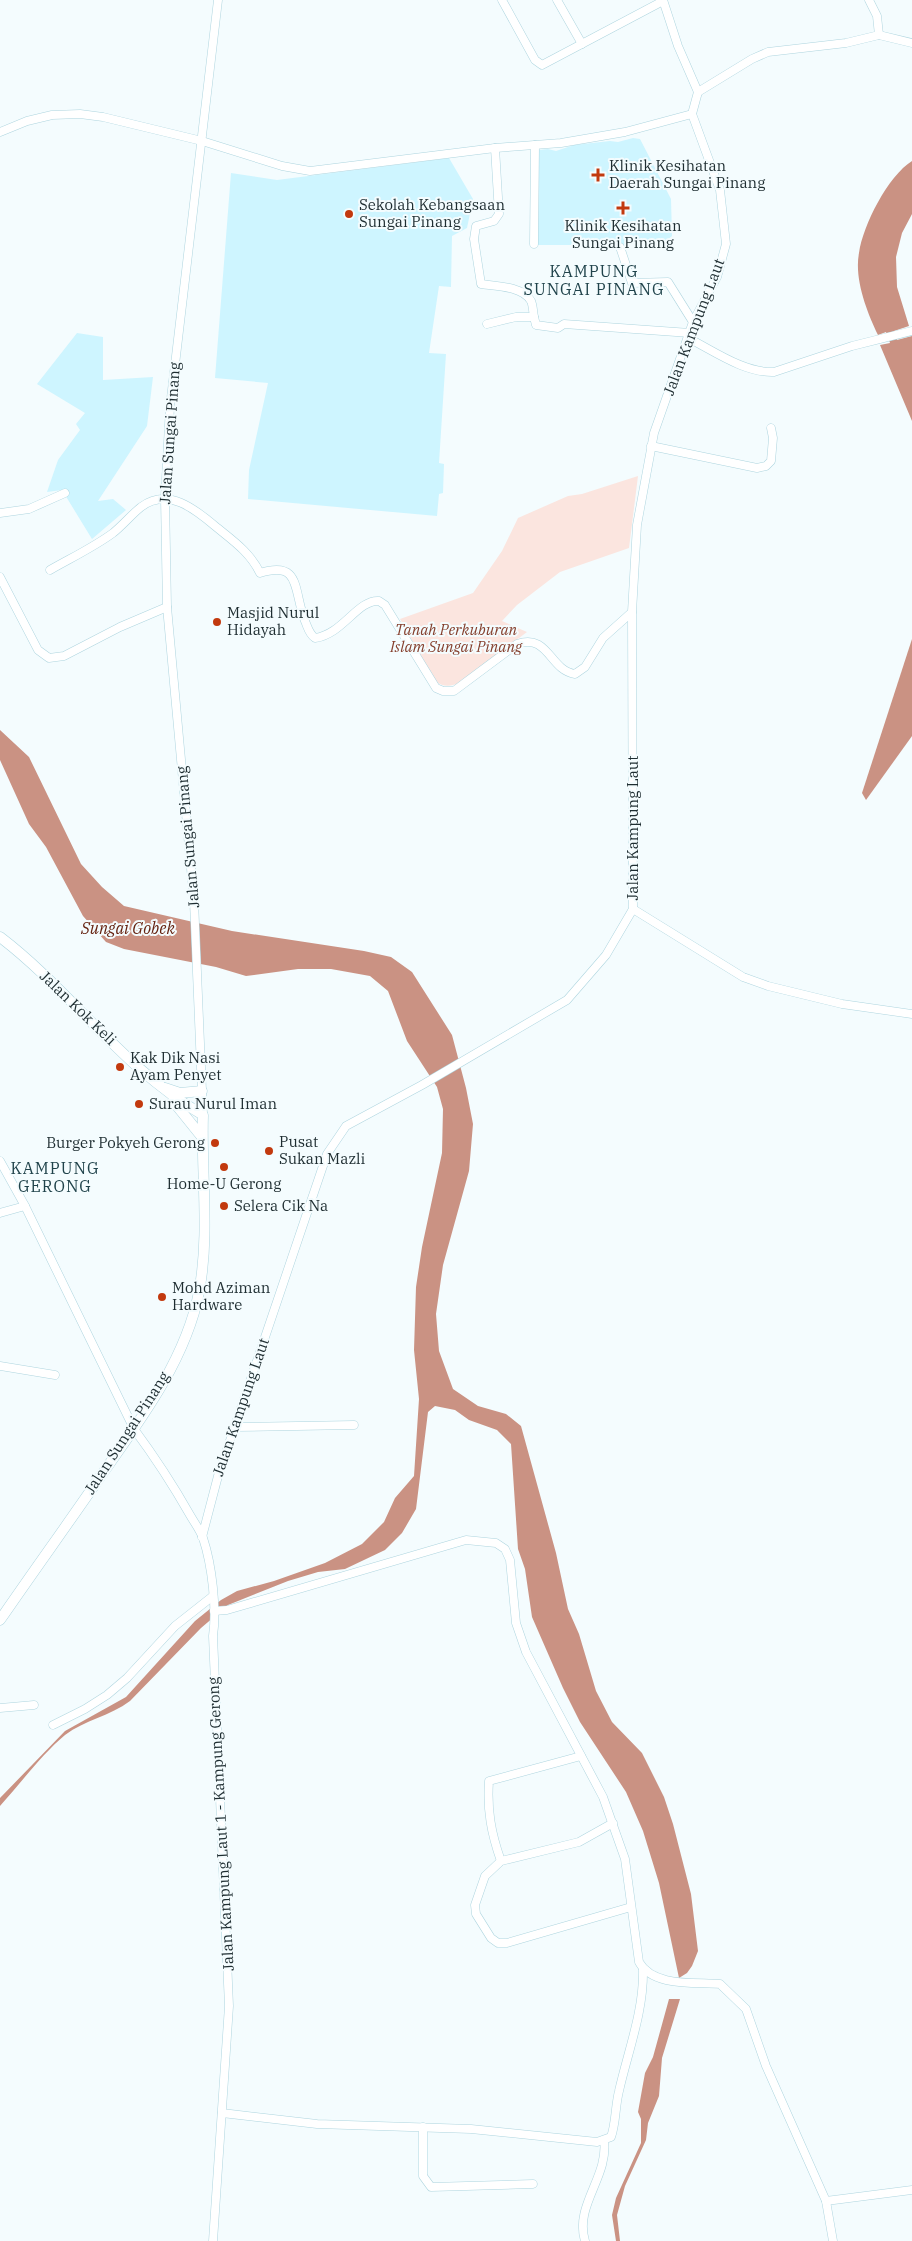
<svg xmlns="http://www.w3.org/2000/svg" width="912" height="2241" font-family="'IBM Plex Serif',serif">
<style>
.built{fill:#cef5ff}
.green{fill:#fbe5df}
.water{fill:#ca9283}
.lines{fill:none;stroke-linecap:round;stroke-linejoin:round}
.street-casing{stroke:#aed5df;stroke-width:9}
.secondary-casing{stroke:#aed5df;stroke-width:11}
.street{stroke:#fff;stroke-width:8}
.secondary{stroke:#fff;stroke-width:10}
.poi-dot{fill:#c2390e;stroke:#f4fcfe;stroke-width:2}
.labels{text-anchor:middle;stroke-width:4;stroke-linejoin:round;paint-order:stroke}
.poi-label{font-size:15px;fill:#1e2d31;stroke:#f4fcfe;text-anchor:start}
.street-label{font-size:15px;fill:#1e2d31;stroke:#f4fcfe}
.park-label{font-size:15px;font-style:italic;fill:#853f2d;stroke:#f4fcfe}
.neighbourhood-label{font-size:16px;letter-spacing:1px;fill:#20434b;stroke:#f4fcfe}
.water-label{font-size:16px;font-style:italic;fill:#652210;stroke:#f4fcfe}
</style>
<rect width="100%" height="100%" fill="#f4fcfe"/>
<g class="built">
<polygon points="633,138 640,139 671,199 672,236 666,241 609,245 536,245 538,150 548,149 556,151 574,145 610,141 618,142"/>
<polygon points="449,158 473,199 467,228 452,236 451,287 439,286 429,353 446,354 439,463 444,464 443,493 439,494 437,516 248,499 249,470 268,383 215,378 231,173 277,180"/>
<polygon points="77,333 103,337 103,380 153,377 147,426 98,501 113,499 126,510 92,539 62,490 47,492 58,460 80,430 76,424 85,413 37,384"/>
</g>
<path class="green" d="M638,476l-9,72 -69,24 -43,33 -15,16 25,11 -68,51c-10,4 -15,4 -24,-2l-35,-62 73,-26 29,-42 16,-33 50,-22 14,-2z"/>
<g class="water">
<path d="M912,161v53l-10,19 -6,24 1,30 12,39 -15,5 3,9 15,-4v85l-32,-76 10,-2 -4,-11 -8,3c-11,-23 -24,-56 -19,-82 4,-28 29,-77 53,-92z"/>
<polygon points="912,639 912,736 866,800 862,793"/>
<path d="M0,730l29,27 52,107 21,23 22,19 108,25 132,20 27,6 21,15 40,63 14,53 7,36 -4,47 -26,94 -7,49 3,37 14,38 25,17 28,8 15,12 35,127 12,56 11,25 17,57 16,31 30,31 22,44 9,27 18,70 7,57 -6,15 -5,7 -8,5 -20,-95 -16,-52 -17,-39 -46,-70 -17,-34 -31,-71 -7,-48 -7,-20 -7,-105 -14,-14 -28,-10 -14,-10 -20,-4 -7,6 -12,97 -14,24 -17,17 -40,19 -27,3 -30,9 -60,24 -27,23 -71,73c-20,15 -45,19 -65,34 -21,17 -46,50 -65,71v-8l65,-67 61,-34 69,-76 26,-21 16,-9 37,-10 51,-18 37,-19 22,-22 11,-24 19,-22 5,-77 -5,-49 2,-63 6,-40 20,-94 1,-44 -6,-22 -30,-46 -19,-50 -18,-15 -39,-7h-33l-52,7 -30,-9 -92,-18 -18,-7 -23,-26 -37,-69 -17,-23 -29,-64z"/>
<polygon points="669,1999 680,1999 662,2058 659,2096 648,2123 646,2140 625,2186 617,2215 620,2241 616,2241 612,2215 616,2198 641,2143 641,2119 638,2112 645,2073 653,2057"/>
</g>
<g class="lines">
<g class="street-casing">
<g id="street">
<polyline points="502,0 535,60 542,65 663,1"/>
<polyline points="557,0 582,44"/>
<polyline points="869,0 877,16 879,35"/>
<polyline points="698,92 752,59 768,52 846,43 879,35 912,43"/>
<polyline points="0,132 27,121 52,115 80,114 103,117 202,141 282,166 310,171 495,148 561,143 625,132 692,114"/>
<path d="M495,148l4,66 -5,7 -18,5 -2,13 7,45c14,2 42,2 50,17 2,4 2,11 3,16"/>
<polyline points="534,244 535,145"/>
<polyline points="620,247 632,283 668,282 693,322"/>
<polyline points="487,324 516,317 534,317 536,325 558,328 564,324 690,333"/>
<path d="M688,338c26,13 56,35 86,34l78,-26 60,-15"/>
<polyline points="651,446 757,468 766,466 771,461 773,438 771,428"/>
<polyline points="0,513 29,509 65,493"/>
<path d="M50,570c21,-12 44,-23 63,-37 10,-8 18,-18 28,-26 27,-20 54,2 74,19 17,14 35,26 45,47 42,-13 33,18 45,48 3,7 4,13 10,17 27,-3 43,-39 64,-37l6,4 51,83 7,3h11l63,-47c32,-11 32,26 58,30l10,-7 18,-29 29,-26"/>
<polyline points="0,577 38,650 49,658 64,656 120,627 167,607"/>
<polyline points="633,909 743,977 768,986 842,1004 912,1014"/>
<polyline points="203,1115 194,901 167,607 165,498 170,407 218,0"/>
<path d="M0,1161l25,45 109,223c20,27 39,56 56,86 4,7 10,15 13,23 9,27 14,71 10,98l16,370 -16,235"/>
<polyline points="0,1213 25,1206"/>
<polyline points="0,1366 55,1375"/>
<polyline points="234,1427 354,1425"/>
<polyline points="202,1537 218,1476 327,1154 346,1126 422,1085 567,1000 606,955 633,909 632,612 637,525 654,433 693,322 717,277 726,244 720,190 692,114 698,92 678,46 663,0"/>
<path d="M214,1611l13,-1 239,-70 30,3 9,6 5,11 6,63 10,29 77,145 22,62 14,103c14,25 55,20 81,22l26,25 20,57 60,135 7,40"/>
<polyline points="0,1708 34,1705"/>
<polyline points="53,1725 85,1709 107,1695 127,1678 175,1626 213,1596"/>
<polyline points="613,1823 579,1842 501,1861 485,1876 475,1905 476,1914 491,1938 498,1943 507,1943 631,1907"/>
<path d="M501,1861c-10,-28 -14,-51 -12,-80l92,-25"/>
<path d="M222,2113l95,11 154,5 126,13 14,-5c5,-14 4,-30 8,-46 9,-40 25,-80 24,-122"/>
<polyline points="423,2127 423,2176 431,2187 533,2184"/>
<polyline points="826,2201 912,2190"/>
<path d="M585,2241c-11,-36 24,-64 19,-101"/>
</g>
</g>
<g class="secondary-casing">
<g id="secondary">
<path d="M0,937c71,54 124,133 203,178 -2,58 7,119 -4,177 -13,68 -60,130 -99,185 -33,48 -67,95 -100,143"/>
<polyline points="165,1088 180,1093 202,1091"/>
<polyline points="173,1101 202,1137"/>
</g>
</g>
<use href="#street" class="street"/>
<use href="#secondary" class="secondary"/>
</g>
<g class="poi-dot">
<path d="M595.5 167.5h5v5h5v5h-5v5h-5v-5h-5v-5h5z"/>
<path d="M620.5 200.5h5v5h5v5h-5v5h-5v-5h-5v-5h5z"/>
<circle cx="349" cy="214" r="5"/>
<circle cx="217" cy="622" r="5"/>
<circle cx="120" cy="1067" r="5"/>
<circle cx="139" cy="1104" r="5"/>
<circle cx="215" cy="1143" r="5"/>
<circle cx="269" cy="1151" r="5"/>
<circle cx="224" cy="1167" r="5"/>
<circle cx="224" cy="1206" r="5"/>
<circle cx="162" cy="1297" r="5"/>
</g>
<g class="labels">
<g class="poi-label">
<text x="609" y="171">Klinik Kesihatan<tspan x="609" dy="17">Daerah Sungai Pinang</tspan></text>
<text x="359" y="210">Sekolah Kebangsaan<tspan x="359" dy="17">Sungai Pinang</tspan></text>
<text x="623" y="231" text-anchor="middle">Klinik Kesihatan<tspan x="623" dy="17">Sungai Pinang</tspan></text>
<text x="227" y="618">Masjid Nurul<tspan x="227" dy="17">Hidayah</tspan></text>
<text x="130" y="1063">Kak Dik Nasi<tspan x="130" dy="17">Ayam Penyet</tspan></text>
<text x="149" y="1109">Surau Nurul Iman</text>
<text x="279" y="1147">Pusat<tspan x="279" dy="17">Sukan Mazli</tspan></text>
<text x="205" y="1148" text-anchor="end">Burger Pokyeh Gerong</text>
<text x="224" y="1189" text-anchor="middle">Home-U Gerong</text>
<text x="234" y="1211">Selera Cik Na</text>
<text x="172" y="1293">Mohd Aziman<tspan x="172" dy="17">Hardware</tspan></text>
</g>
<g class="street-label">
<text transform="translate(694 327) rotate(-69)" y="5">Jalan Kampung Laut</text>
<text transform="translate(170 433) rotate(-86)" y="5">Jalan Sungai Pinang</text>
<text transform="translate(633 828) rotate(-90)" y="5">Jalan Kampung Laut</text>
<text transform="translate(188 837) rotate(-95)" y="5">Jalan Sungai Pinang</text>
<text transform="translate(78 1008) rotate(44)" y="5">Jalan Kok Keli</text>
<text transform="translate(241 1407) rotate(-71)" y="5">Jalan Kampung Laut</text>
<text transform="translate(127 1433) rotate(-57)" y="5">Jalan Sungai Pinang</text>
<text transform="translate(221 1824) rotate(-93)" y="5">Jalan Kampung Laut 1 - Kampung Gerong</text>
</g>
<g class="park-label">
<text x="456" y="635">Tanah Perkuburan<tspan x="456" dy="17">Islam Sungai Pinang</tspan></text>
</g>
<g class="neighbourhood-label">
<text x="594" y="277">KAMPUNG<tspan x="594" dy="18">SUNGAI PINANG</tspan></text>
<text x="55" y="1174">KAMPUNG<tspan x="55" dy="18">GERONG</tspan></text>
</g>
<g class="water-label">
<text x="128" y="934">Sungai Gobek</text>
</g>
</g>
</svg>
